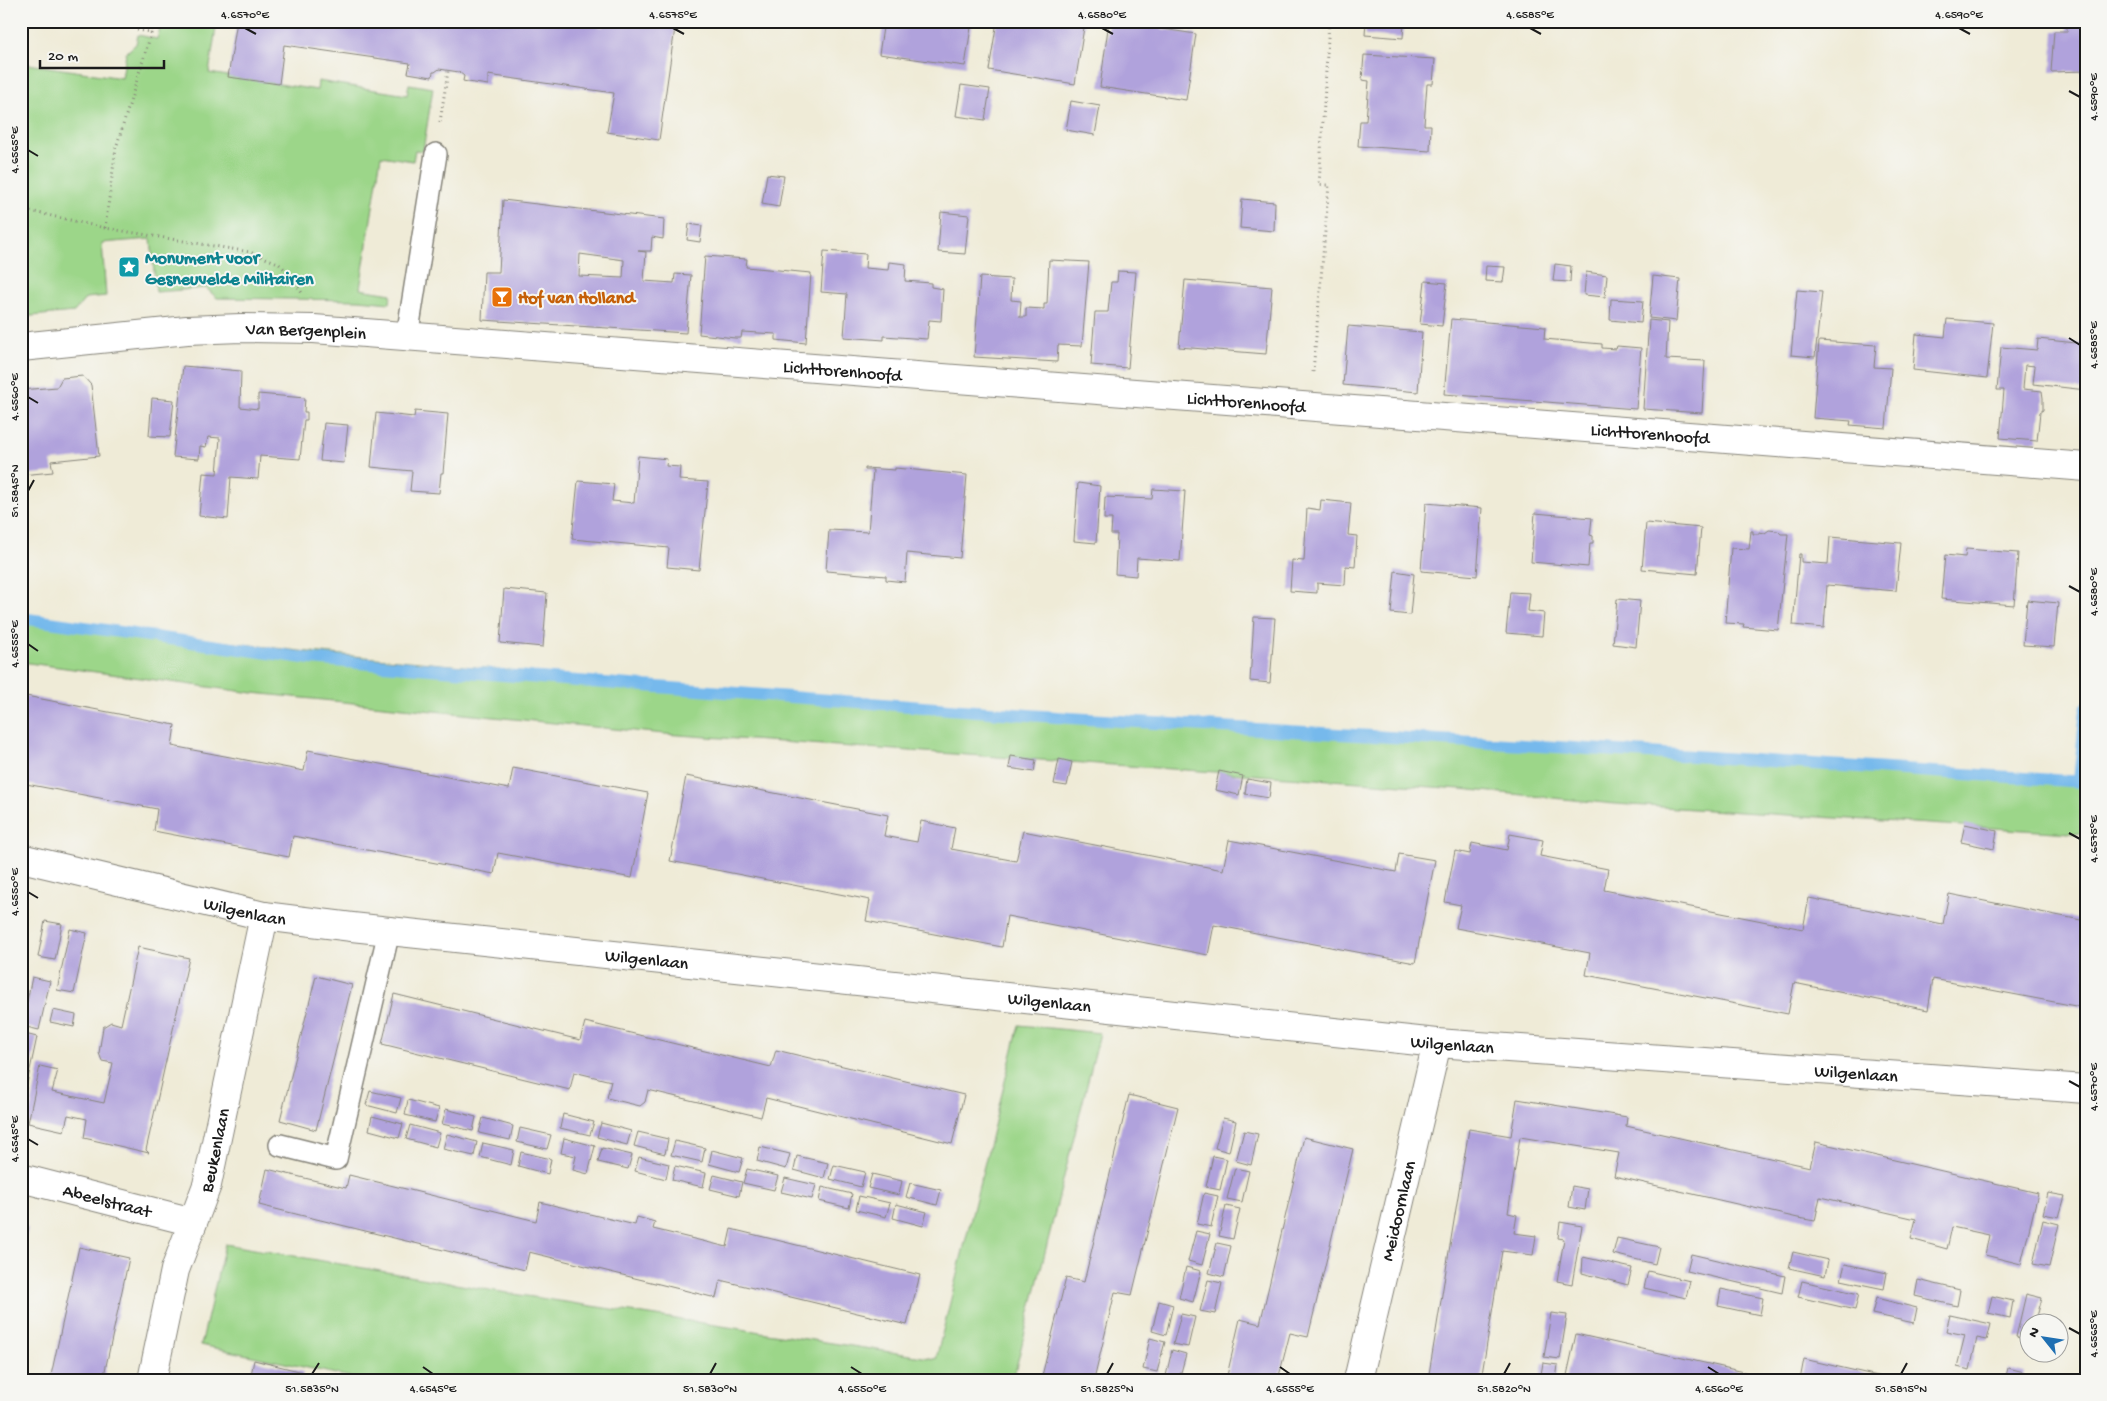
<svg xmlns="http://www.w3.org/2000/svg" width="2107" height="1401" font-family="'Gochi Hand',sans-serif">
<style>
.green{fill:#9cd689;stroke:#5c7952}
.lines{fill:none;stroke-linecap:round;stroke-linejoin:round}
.stream{stroke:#76b9ec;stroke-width:12}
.building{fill:#b0a2dc;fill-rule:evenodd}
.service-casing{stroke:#86847a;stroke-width:24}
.minor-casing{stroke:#86847a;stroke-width:30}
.tertiary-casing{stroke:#86847a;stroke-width:30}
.path{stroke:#86847a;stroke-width:3;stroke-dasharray:1 4;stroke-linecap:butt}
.service{stroke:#fff;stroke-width:21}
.minor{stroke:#fff;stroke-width:28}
.tertiary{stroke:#fff;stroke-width:28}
.ticks{fill:none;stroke:#1c1c1c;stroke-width:2}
.labels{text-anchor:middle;stroke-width:4;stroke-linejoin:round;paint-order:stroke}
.culture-label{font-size:18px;font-weight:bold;fill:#0d838f;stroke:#f6f6f2;text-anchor:start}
.food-label{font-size:18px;font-weight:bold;fill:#c56008;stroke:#f6f6f2;text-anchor:start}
.street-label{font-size:18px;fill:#1c1c1c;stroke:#f6f6f2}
.neatline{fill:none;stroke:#1c1c1c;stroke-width:2}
.ticks-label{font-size:12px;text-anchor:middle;fill:#1c1c1c}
</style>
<rect width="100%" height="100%" fill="#f6f6f2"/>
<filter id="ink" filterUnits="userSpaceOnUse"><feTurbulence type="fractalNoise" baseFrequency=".02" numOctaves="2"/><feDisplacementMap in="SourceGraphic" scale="10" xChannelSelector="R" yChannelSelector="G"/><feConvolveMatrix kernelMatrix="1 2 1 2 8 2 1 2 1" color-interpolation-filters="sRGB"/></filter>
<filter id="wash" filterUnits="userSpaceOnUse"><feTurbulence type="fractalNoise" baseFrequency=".0096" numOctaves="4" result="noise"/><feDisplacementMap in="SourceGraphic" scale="20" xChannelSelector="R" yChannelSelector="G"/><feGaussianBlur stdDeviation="1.12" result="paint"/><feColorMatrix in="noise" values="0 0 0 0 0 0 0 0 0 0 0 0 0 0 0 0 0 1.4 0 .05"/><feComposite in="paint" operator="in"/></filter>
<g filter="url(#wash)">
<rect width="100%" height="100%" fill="#efebd7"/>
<g class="green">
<polygon points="162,21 217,21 209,73 317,90 318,81 407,95 409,84 433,88 423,151 415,150 413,161 381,156 360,289 391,294 390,303 359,300 217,298 206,288 156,292 151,239 102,243 106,296 86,298 74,312 21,317 21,63 122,78 126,53 136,44 138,35 157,39"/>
<polygon points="21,616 299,651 823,699 1394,741 1733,763 2086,782 2086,834 1615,804 1461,789 664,734 253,693 21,662"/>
<polygon points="1019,1025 1100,1033 1013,1380 364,1380 201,1345 225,1244 507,1293 936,1359"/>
</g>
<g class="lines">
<g class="stream">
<polyline points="21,618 311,659 564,680 1070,718 1574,748 2084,782"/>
<polyline points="2079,782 2086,708"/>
</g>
</g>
<g id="blocks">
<g class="building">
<polygon points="237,21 486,21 499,23 500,21 571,21 603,27 604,21 676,21 659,140 607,132 614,93 488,75 488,85 468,82 463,81 464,76 459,72 439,69 435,72 433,72 432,77 408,73 410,63 284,45 279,84 228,77"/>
<polygon points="884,21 972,21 965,66 879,54"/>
<polygon points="997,21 1085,21 1075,84 989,70"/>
<polygon points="1109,21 1196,34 1186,100 1100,87"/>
<polygon points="1366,21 1404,21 1403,38 1365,35"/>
<polygon points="2067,21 2086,21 2086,71 2051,72 2054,31 2067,31"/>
<polygon points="1364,55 1435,59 1433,84 1427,84 1424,125 1431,125 1430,151 1358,146 1360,121 1366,121 1369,81 1362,80"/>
<polygon points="961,85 990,89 985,120 956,116"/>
<polygon points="1071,101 1100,106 1095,135 1066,130"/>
<polygon points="767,174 784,176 779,207 762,204"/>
<polygon points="1242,199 1275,202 1274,231 1240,228"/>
<path d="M503,200l161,19 -1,20 -11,-2 -1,14h-13l8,1 -2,29 30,2 1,-9 16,1 -5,58 -204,-13 2,-48h15zM580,254l44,6 -1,18 -44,-2z"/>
<polygon points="941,212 969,215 965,254 938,252"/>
<polygon points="689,224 702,226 700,242 687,240"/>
<polygon points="824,251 866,254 865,268 888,270 889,262 906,264 905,281 931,283 931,287 943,289 941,321 929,320 927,339 884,336 884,340 844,337 847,294 821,292"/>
<polygon points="705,256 747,259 746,267 811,273 806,343 776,340 776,334 742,332 741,338 735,338 699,334"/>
<polygon points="1049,260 1089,262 1082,346 1058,345 1057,362 974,357 980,277 1012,279 1011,300 1021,301 1020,317 1026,317 1026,308 1044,309 1044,304 1047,304"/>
<polygon points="1555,264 1571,266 1570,282 1553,281"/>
<polygon points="1486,266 1505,267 1503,282 1485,281"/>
<polygon points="1118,271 1136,272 1128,368 1091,365 1095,312 1108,312 1111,282 1117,282"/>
<polygon points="1586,272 1607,275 1605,297 1584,295"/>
<polygon points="1653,276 1680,279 1676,321 1649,318"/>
<polygon points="1185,280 1272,287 1266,354 1179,347"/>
<polygon points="1425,281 1447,283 1442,326 1420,324"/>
<polygon points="1797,290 1822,292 1815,357 1791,355"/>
<polygon points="1611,299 1643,301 1641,323 1610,320"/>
<polygon points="1451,319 1545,327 1544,339 1602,344 1602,348 1616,349 1617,346 1641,348 1636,409 1444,394"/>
<polygon points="1947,319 1993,323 1987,378 1913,370 1916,334 1945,337"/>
<polygon points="1649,320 1668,322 1666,359 1705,361 1702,413 1643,409"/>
<polygon points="1348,326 1422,332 1418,392 1343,385"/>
<polygon points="2038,339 2086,344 2086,390 2033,384 2035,366 2025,365 2023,389 2042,391 2043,398 2043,410 2040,412 2037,441 2000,438 2004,390 1997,390 2001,347 2037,350"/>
<polygon points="1819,341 1876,345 1874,367 1891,368 1886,428 1850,425 1851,421 1813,418"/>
<polygon points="183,366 241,371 240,407 258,409 258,394 305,398 304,412 307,412 307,420 304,420 300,459 260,456 258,479 231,477 228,519 199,516 203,473 217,474 220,438 208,437 206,447 200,446 199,459 173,457"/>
<polygon points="83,376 91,385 99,456 51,461 53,472 21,475 21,390 57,387 62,378"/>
<polygon points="152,398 174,400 170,437 149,436"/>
<polygon points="415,411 448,414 443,473 441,473 439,493 410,491 412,471 371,467 376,413 414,417"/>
<polygon points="324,423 348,425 344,463 320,461"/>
<polygon points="638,456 667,459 666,466 680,467 679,480 708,482 699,570 667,567 669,548 572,539 578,481 614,484 612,501 634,503"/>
<polygon points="865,468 895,470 895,468 967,475 960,558 907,553 905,582 886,580 886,576 826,571 829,530 868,532 873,470 865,470"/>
<polygon points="1078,483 1100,486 1096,543 1074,541"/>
<polygon points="1153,489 1185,491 1180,561 1137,558 1136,576 1115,574 1117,534 1111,534 1112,519 1104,519 1105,497 1152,499"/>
<polygon points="1321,500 1351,503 1348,535 1357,536 1355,567 1346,566 1345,585 1317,583 1317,593 1290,591 1292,560 1304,561 1307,508 1320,510"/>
<polygon points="1426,503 1482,508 1477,576 1421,571"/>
<polygon points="1535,513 1592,518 1590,535 1593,536 1593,543 1590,543 1588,567 1531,562"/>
<polygon points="1646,523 1701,528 1697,574 1642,569"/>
<polygon points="1769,530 1778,531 1781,534 1788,534 1778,630 1743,627 1744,624 1725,623 1731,548 1749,549 1751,531 1753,531 1753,534 1759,534 1759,532 1765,533"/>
<polygon points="1830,537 1901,543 1896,591 1827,585 1824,628 1793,625 1799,554 1801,554 1801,562 1828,564"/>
<polygon points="1966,549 2018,553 2014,605 1941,599 1945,555 1965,557"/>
<polygon points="1395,571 1414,574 1410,615 1391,613"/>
<polygon points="504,589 547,593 543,647 500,643"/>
<polygon points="1510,592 1530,593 1528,611 1544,613 1542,636 1506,633"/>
<polygon points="1617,599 1640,601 1636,647 1613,644"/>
<polygon points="2027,600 2058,603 2054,647 2023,645"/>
<polygon points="1254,617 1275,618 1270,683 1250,681"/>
<polygon points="21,695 175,725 172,746 304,771 308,750 509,789 513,768 648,793 632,878 498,853 494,874 293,836 289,857 154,831 157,809 21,783"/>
<polygon points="1011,756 1036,760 1034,772 1009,768"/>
<polygon points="1059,759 1072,762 1067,786 1054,784"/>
<polygon points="1219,771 1243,776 1239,795 1215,790"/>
<polygon points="686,776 888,815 884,836 917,842 921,821 955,828 951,849 1016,861 1023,831 1223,870 1229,840 1396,872 1399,854 1435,860 1415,963 1214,925 1208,955 1007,916 1002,947 866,921 870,900 670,861"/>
<polygon points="1247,779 1271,783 1269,798 1245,794"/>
<polygon points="1965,824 1997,831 1994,849 1961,842"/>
<polygon points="1510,834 1543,840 1540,856 1608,869 1604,890 1803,929 1809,898 1943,924 1949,894 2086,921 2086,1008 1933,979 1928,1010 1794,983 1788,1014 1586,975 1590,953 1456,928 1461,905 1445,902 1455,851 1470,854 1472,843 1507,850"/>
<polygon points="45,921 62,924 55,960 38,957"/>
<polygon points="70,929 87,933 74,993 57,990"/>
<polygon points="138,947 189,958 146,1150 149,1153 84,1138 87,1119 68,1115 64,1131 28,1123 40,1066 58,1070 52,1092 104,1103 113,1063 102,1061 99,1053 103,1027 111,1022 121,1025"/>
<polygon points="316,976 352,985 316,1130 280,1120"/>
<polygon points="32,977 50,981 39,1030 22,1026"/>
<polygon points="394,994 580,1040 585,1022 771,1067 776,1050 964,1095 952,1144 766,1098 761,1117 648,1090 645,1102 640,1106 607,1098 611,1081 574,1072 570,1090 382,1044"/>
<polygon points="53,1010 76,1015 74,1027 50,1022"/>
<polygon points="21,1033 37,1037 22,1107 21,1107"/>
<polygon points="370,1091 401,1098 397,1113 366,1105"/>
<polygon points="1129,1095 1178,1107 1132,1295 1115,1292 1094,1380 1041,1380 1066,1278 1084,1282"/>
<polygon points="1517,1099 1627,1117 1626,1126 1810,1167 1816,1142 2038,1193 2021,1264 1985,1255 1989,1235 1952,1227 1947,1249 1911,1239 1916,1219 1820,1197 1815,1221 1798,1218 1614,1176 1619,1153 1520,1137 1508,1213 1517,1215 1514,1233 1536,1236 1533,1255 1502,1251 1481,1380 1428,1380 1469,1129 1511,1136"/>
<polygon points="408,1100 439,1108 435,1122 405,1115"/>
<polygon points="446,1109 476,1117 473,1131 442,1124"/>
<polygon points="563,1114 594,1122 590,1135 560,1128"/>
<polygon points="372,1116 403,1124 399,1138 369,1130"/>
<polygon points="483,1118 513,1126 510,1140 479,1133"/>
<polygon points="1223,1118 1236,1121 1229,1152 1215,1148"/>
<polygon points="601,1123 631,1131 627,1145 597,1137"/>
<polygon points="410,1125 440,1133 436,1147 406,1139"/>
<polygon points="520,1128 551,1135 547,1149 517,1142"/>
<polygon points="1244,1131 1258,1134 1251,1165 1236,1161"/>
<polygon points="638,1132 668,1139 665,1154 634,1146"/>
<polygon points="447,1134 477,1142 474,1156 443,1149"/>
<polygon points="1304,1137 1353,1149 1308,1337 1290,1333 1278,1380 1226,1380 1240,1319 1260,1324"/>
<polygon points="564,1138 595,1146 588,1174 573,1170 576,1156 561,1153"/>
<polygon points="675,1141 705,1148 702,1162 671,1155"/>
<polygon points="483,1143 514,1150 511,1165 480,1157"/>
<polygon points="760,1147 790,1154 786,1169 757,1161"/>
<polygon points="602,1148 632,1155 628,1169 598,1162"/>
<polygon points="712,1150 743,1158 739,1172 709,1164"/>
<polygon points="521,1152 551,1159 548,1174 518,1166"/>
<polygon points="797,1156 828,1163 824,1178 794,1170"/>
<polygon points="1213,1156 1227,1159 1220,1190 1206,1187"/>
<polygon points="639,1157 669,1164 666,1179 635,1171"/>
<polygon points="834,1165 865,1172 861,1187 830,1179"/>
<polygon points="675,1166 706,1173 703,1187 672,1180"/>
<polygon points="1235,1168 1249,1171 1242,1202 1227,1199"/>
<polygon points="267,1169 346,1188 349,1175 536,1221 540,1202 635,1225 637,1217 655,1222 653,1229 727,1247 731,1229 920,1275 907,1325 720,1280 716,1298 529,1252 525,1270 259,1205"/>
<polygon points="747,1169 778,1176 774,1190 743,1183"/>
<polygon points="872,1174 902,1181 899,1195 868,1188"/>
<polygon points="714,1175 742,1182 739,1196 710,1189"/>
<polygon points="785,1178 816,1185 812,1199 781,1192"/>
<polygon points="910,1183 941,1190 937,1205 906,1197"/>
<polygon points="1572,1186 1588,1189 1585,1210 1569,1207"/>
<polygon points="822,1187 852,1194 849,1208 819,1201"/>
<polygon points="1204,1193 1218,1196 1211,1227 1197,1224"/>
<polygon points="2048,1193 2065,1196 2059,1217 2043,1214"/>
<polygon points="859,1196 890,1203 886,1217 856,1210"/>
<polygon points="896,1204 927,1212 923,1226 893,1218"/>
<polygon points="1226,1206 1240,1209 1233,1239 1219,1236"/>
<polygon points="2043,1220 2059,1224 2049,1267 2033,1264"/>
<polygon points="1560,1222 1582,1226 1572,1284 1557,1281 1564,1239 1558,1238"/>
<polygon points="21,1227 28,1228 22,1253 21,1253"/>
<polygon points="1196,1231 1210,1234 1202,1265 1188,1261"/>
<polygon points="1617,1238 1659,1247 1655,1264 1613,1254"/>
<polygon points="1217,1243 1231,1246 1224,1277 1209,1273"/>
<polygon points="79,1247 129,1258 103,1380 50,1380"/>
<polygon points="1793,1252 1828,1260 1825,1276 1789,1268"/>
<polygon points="1691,1254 1785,1276 1782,1293 1687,1271"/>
<polygon points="1583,1257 1632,1268 1628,1285 1582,1273"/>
<polygon points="1845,1264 1887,1273 1884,1289 1841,1280"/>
<polygon points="1186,1267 1201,1271 1193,1302 1179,1298"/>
<polygon points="1648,1271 1690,1281 1686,1298 1644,1288"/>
<polygon points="1208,1280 1222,1283 1215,1314 1200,1311"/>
<polygon points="1918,1280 1960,1290 1957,1306 1915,1296"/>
<polygon points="1802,1281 1859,1294 1855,1310 1798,1297"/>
<polygon points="1721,1289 1763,1298 1760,1315 1718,1306"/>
<polygon points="2026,1294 2042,1298 2035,1324 2030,1324 2030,1340 2016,1337"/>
<polygon points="1992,1296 2013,1301 2010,1318 1988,1313"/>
<polygon points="1876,1298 1917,1308 1914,1323 1872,1314"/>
<polygon points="1159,1301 1173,1305 1166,1335 1152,1331"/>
<polygon points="1551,1313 1567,1315 1560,1359 1544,1357"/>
<polygon points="1181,1314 1195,1317 1188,1347 1173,1344"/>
<polygon points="1950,1315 1991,1324 1987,1340 1977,1338 1970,1370 1957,1367 1965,1335 1946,1331"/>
<polygon points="1576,1334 1762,1376 1776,1380 1566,1380"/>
<polygon points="1150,1338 1165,1342 1157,1372 1143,1369"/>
<polygon points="1172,1350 1186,1354 1179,1380 1165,1380"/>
<polygon points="1804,1359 1891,1379 1891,1380 1800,1380"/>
<polygon points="254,1360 303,1372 301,1380 250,1380"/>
<polygon points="1543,1363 1558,1365 1556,1380 1540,1380"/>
<polygon points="2008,1368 2024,1372 2022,1380 2005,1380"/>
</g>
</g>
</g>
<g filter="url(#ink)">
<use href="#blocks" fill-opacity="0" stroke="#86847a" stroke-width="1"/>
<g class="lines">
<g class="service-casing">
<g id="service">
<polyline points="407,337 436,154"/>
<polyline points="280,1145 336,1159 389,931"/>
</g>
</g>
<g class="minor-casing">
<g id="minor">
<path id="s1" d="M21,858l243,58 88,11 1085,116 649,46"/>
<path id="s2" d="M21,1178l172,44"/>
<path id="s3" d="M152,1380l23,-110 32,-85 57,-269"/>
<path id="s4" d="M1358,1380l79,-337"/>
</g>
</g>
<g class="tertiary-casing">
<g id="tertiary">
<path id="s5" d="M21,347l166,-17 54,-2 73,1 1772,138"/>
</g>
</g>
<g class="path">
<polyline points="137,30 152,32"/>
<polyline points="440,122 448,71"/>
<polyline points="21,209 105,228 250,252 278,263 290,274 302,293"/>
<polyline points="105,228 116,148 155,21"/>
<polyline points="1313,372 1329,185 1319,185 1329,21"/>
</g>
<use href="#service" class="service"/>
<use href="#minor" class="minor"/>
<use href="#tertiary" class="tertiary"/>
</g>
</g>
<path class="ticks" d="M245,28l11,6M673,28l11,6M1102,28l11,6M1530,28l11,6M1959,28l11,6M2069,91l11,6M28,150l10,6M2069,338l11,7M28,397l10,6M28,491l6,-11M2069,586l11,6M28,644l10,7M2069,833l11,6M28,892l10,6M2069,1081l11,6M28,1139l10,6M2069,1328l11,6M423,1367l10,7M851,1367l11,7M1280,1367l10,7M1708,1367l11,7M312,1374l7,-11M710,1374l6,-11M1107,1374l6,-11M1504,1374l6,-11M1901,1374l6,-11"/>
<defs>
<g id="sight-square" transform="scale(1.125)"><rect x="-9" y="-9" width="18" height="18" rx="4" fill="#0f9aa8" stroke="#f6f6f2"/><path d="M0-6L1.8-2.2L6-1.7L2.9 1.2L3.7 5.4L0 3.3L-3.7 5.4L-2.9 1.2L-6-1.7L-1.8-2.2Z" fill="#fff"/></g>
<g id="bar-square" transform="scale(1.125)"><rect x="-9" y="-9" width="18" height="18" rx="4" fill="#e8710a" stroke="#f6f6f2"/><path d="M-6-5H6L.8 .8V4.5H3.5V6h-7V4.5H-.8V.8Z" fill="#fff"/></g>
</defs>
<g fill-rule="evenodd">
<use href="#sight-square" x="129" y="267"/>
<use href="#bar-square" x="502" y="297"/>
</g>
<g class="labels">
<g class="culture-label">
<text x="145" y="263">Monument voor<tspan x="145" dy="21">Gesneuvelde Militairen</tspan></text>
</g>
<g class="food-label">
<text x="518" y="303">Hof van Holland</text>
</g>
<g class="street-label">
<text dy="6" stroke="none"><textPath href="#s5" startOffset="286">Van Bergenplein</textPath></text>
<text dy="6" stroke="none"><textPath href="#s5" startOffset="824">Lichttorenhoofd</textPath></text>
<text dy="6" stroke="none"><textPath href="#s5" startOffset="1229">Lichttorenhoofd</textPath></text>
<text dy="6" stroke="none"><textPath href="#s5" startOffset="1634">Lichttorenhoofd</textPath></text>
<text dy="6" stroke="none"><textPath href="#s1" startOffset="230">Wilgenlaan</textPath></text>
<text dy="6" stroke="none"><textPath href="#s1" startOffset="635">Wilgenlaan</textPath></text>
<text dy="6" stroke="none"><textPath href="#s1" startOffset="1040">Wilgenlaan</textPath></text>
<text dy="6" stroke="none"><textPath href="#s1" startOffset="1445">Wilgenlaan</textPath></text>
<text dy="6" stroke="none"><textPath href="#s1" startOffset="1850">Wilgenlaan</textPath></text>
<text dy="6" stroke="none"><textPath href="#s3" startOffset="239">Beukenlaan</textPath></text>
<text dy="6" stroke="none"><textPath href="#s2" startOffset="89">Abeelstraat</textPath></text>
<text dy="6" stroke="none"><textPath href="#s4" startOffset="174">Meidoornlaan</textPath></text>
</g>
</g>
<rect width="2107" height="1401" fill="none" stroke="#f6f6f2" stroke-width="55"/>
<g transform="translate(2044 1338) rotate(300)"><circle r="24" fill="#f6f6f2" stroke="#9f9f9c"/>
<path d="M0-4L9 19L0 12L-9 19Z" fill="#1f6fb2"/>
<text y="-8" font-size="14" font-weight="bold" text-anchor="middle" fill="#1c1c1c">N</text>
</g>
<path d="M40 60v8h124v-8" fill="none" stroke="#1c1c1c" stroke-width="2.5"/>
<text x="48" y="60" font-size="15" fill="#1c1c1c" stroke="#f6f6f2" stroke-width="4" paint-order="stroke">20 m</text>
<rect x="28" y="28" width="2052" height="1346" class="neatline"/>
<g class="ticks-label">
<text x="245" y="18">4.6570°E</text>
<text x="673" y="18">4.6575°E</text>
<text x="1102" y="18">4.6580°E</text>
<text x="1530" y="18">4.6585°E</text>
<text x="1959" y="18">4.6590°E</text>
<text transform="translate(2093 97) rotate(-90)" y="4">4.6590°E</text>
<text transform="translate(14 150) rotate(-90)" y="4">4.6565°E</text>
<text transform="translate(2093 345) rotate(-90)" y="4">4.6585°E</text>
<text transform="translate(14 397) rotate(-90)" y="4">4.6560°E</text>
<text transform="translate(14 491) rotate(-90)" y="4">51.5845°N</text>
<text transform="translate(2093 592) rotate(-90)" y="4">4.6580°E</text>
<text transform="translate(14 644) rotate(-90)" y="4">4.6555°E</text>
<text transform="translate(2093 839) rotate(-90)" y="4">4.6575°E</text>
<text transform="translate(14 892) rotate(-90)" y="4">4.6550°E</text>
<text transform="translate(2093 1087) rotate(-90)" y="4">4.6570°E</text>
<text transform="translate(14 1139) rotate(-90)" y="4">4.6545°E</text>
<text transform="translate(2093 1334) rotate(-90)" y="4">4.6565°E</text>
<text x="312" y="1392">51.5835°N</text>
<text x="433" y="1392">4.6545°E</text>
<text x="710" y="1392">51.5830°N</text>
<text x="862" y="1392">4.6550°E</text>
<text x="1107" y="1392">51.5825°N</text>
<text x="1290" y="1392">4.6555°E</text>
<text x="1504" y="1392">51.5820°N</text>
<text x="1719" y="1392">4.6560°E</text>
<text x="1901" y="1392">51.5815°N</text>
</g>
</svg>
